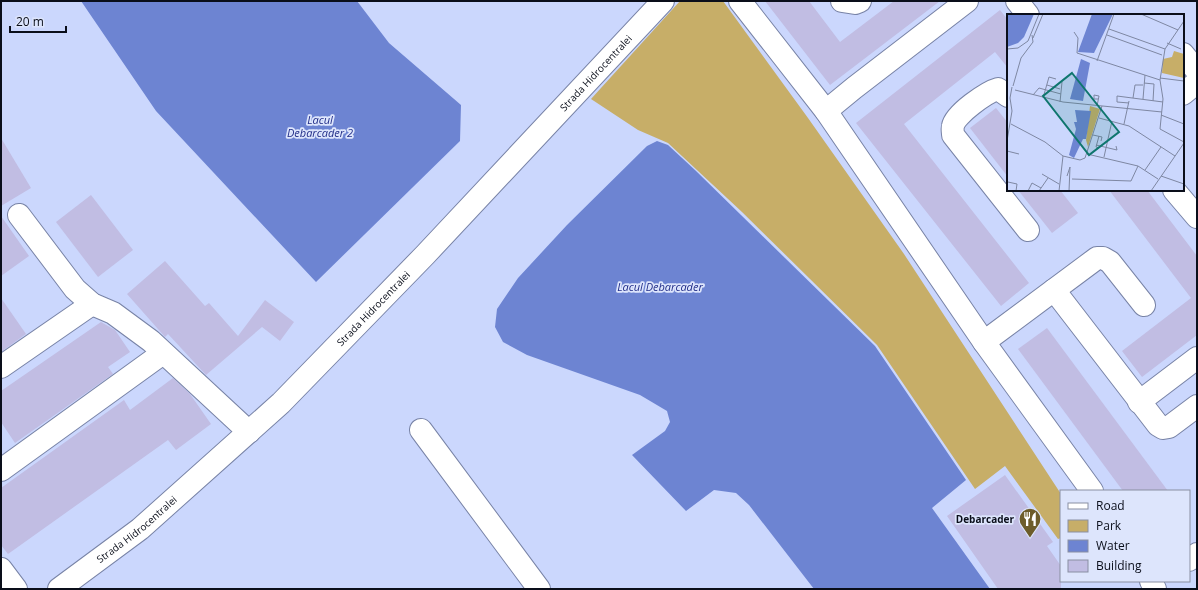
<svg xmlns="http://www.w3.org/2000/svg" width="1198" height="590" font-family="'Open Sans',sans-serif">
<style>
.green{fill:#c7ae68}
.water{fill:#6d84d2}
.building{fill:#c1bde3}
.lines{fill:none;stroke-linecap:round;stroke-linejoin:round}
.minor-casing{stroke:#7883a6;stroke-width:24}
.minor{stroke:#fff;stroke-width:22}
.labels{text-anchor:middle;stroke-width:3.5;stroke-linejoin:round;paint-order:stroke}
.street-label{font-size:10px;fill:#0a0e1a;stroke:#dde5fc}
.poi-label{font-size:10px;font-weight:bold;fill:#0a0e1a;stroke:#dde5fc;text-anchor:end}
.water-label{font-size:11px;font-style:italic;fill:#212d88;stroke:#dde5fc}
.inset-road{fill:none;stroke:#7e87a2;stroke-width:1}
.view{fill:#0f766e;fill-opacity:0.15;stroke:#0f766e;stroke-width:2}
.inset-edge{fill:none;stroke:#0a0e1a;stroke-width:2}
</style>
<rect width="100%" height="100%" fill="#cbd7fd"/>
<polygon class="green" points="680,1 723,1 808,118 904,254 1061,494 1061,538 1058,539 1005,466 975,489 877,345 742,212 668,143 638,130 591,99"/>
<g class="water">
<polygon points="81,1 357,1 389,43 461,105 460,141 316,282 156,111"/>
<polygon points="657,141 668,145 695,170 875,346 966,480 932,508 990,589 814,589 749,505 736,493 714,490 686,511 632,455 665,431 670,422 667,411 640,395 527,355 503,342 495,327 497,309 518,278 567,225 647,146"/>
</g>
<g class="building">
<polygon points="765,1 809,1 840,42 894,1 940,1 830,85"/>
<polygon points="1000,10 1008,20 1008,68 995,52 904,124 1029,283 1001,306 856,123"/>
<polygon points="996,108 1008,123 1008,177 970,128"/>
<polygon points="1,138 31,188 1,206"/>
<polygon points="1018,190 1060,190 1078,213 1052,233"/>
<polygon points="1109,190 1147,190 1197,256 1197,335 1142,377 1122,351 1191,298"/>
<polygon points="91,195 133,250 98,277 56,222"/>
<polygon points="1,216 29,256 1,276"/>
<polygon points="165,261 205,306 209,303 238,336 265,300 294,322 280,341 262,327 206,375 168,334 165,337 127,294"/>
<polygon points="1,298 26,334 1,352"/>
<polygon points="101,322 115,330 130,352 108,367 113,374 15,443 1,422 1,391"/>
<polygon points="1047,328 1168,491 1123,491 1018,349"/>
<polygon points="173,378 190,394 211,424 176,450 168,440 8,554 1,545 1,488 124,400 130,410"/>
<polygon points="1005,475 1053,542 1047,546 1061,566 1061,589 998,589 947,516"/>
</g>
<g class="lines">
<g class="minor-casing">
<g id="minor">
<polyline points="740,1 826,111 984,342 1092,491"/>
<polyline points="842,1 855,3 860,1"/>
<polyline points="1017,1 1028,15"/>
<polyline points="1183,54 1197,71"/>
<polyline points="1183,94 1197,82"/>
<path d="M1008,96l-10,-7c-11,3 -43,25 -45,37 -1,2 0,6 0,9l75,95"/>
<polyline points="826,111 854,88 967,1"/>
<polyline points="1174,190 1197,217"/>
<polyline points="19,215 75,289 92,304 113,313 151,341 249,432"/>
<polyline points="1054,290 1158,425 1163,428 1169,427 1197,406"/>
<polyline points="984,342 1097,258 1103,258 1110,262 1144,305"/>
<polyline points="1,367 92,304"/>
<polyline points="1139,402 1197,358"/>
<polyline points="421,430 539,589"/>
<polyline points="1,470 163,353"/>
<polyline points="1189,560 1197,554"/>
<polyline points="1,569 16,589"/>
<polyline points="1151,581 1155,589"/>
<path id="s1" d="M59,589l81,-60 141,-126 144,-148 238,-254"/>
</g>
</g>
<use href="#minor" class="minor"/>
</g>
<defs>
<g id="restaurant-pin" transform="scale(1.15)"><path d="M0 17L-7.5 6A9.5 9.5 0 1 1 7.5 6Z" fill="#6d5c2a" stroke="#dde5fc"/><path d="M-5-6h1v4h1v-4h1v4h1v-4h1v5L-1.5 .5V6h-2V.5L-5-1ZM5-6V6H3V1.5H1.5Q1.5-4 5-6Z" fill="#fff"/></g>
</defs>
<g fill-rule="evenodd">
<use href="#restaurant-pin" x="1030" y="519"/>
</g>
<g class="labels">
<g class="street-label">
<text dy="4" stroke="none"><textPath href="#s1" startOffset="746">Strada Hidrocentralei</textPath></text>
<text dy="4" stroke="none"><textPath href="#s1" startOffset="422">Strada Hidrocentralei</textPath></text>
<text dy="4" stroke="none"><textPath href="#s1" startOffset="98">Strada Hidrocentralei</textPath></text>
</g>
<g class="poi-label">
<text x="1014" y="523">Debarcader</text>
</g>
<g class="water-label">
<text x="320" y="124">Lacul<tspan x="320" dy="13">Debarcader 2</tspan></text>
<text x="660" y="291">Lacul Debarcader</text>
</g>
</g>
<g transform="translate(1007 14)">
<rect width="177" height="177" fill="#cbd7fd"/>
<path d="M167,37l10,3v24l-22,-5 1,-14 9,-2zM83,92l10,3 -12,38 -2,-7z" fill="#c7ae68"/>
<path d="M0,0h27l-10,23 -6,6 -11,4zM85,0h21l-19,39 -16,-1zM74,45l9,4 -7,38 -13,-2zM68,96l16,1 -5,28h-3l-9,19 -5,-3 7,-26 -2,-7h3z" fill="#6d84d2"/>
<path class="inset-road" d="M134,0l37,16M177,7l-19,28 -5,31 3,19 -3,30 24,13M102,15l56,20M67,18l4,6 -1,15 83,27M100,21l55,20M26,24l10,-24M160,29l14,6M0,35l11,-1 10,-7 11,-27M90,47l17,-47M153,64l24,3M137,69l10,1 -1,17M40,71l13,4M6,72l8,-28 12,-16 -1,-7M8,76l48,12 99,10M26,81l6,-7 22,6M36,84l6,-21 7,2M126,84l2,-13h8M136,85l2,-24M53,88l2,-20M122,89l-12,-1v-6l46,6M90,92l2,-10 -5,-1v4h4M154,101l23,9M92,104l30,8 46,30M4,110l34,18 18,14M117,110l5,-23M86,121l9,2 -1,4M92,122l-3,11 3,1M0,127l5,-30 -2,-13 2,-11M89,131l21,5 -1,-4M0,137l12,3M80,140l51,12 20,13M97,143l8,-36M138,156l16,-23M35,160l17,10M60,162l3,-9 -1,24M154,162l23,8M65,165l59,2 7,-15M1,168l9,2 -1,7M21,177l4,-8 9,5M32,177l9,-13M52,177l4,-35 17,4 5,-2 17,-52M144,177l33,-48"/>
<path class="view" d="M65,59l47,59 -30,23 -46,-59z"/>
<rect width="177" height="177" class="inset-edge"/>
</g>
<rect width="1198" height="590" fill="none" stroke="#0a0e1a" stroke-width="4"/>
<rect x="1060" y="490" width="130" height="92" fill="#dde5fc" stroke="#898fa2"/>
<rect x="1068" y="503" width="20" height="6" fill="#ffffff" stroke="#898fa2"/>
<text x="1096" y="510" font-size="12" fill="#0a0e1a">Road</text>
<rect x="1068" y="520" width="20" height="12" fill="#c7ae68" stroke="#898fa2"/>
<text x="1096" y="530" font-size="12" fill="#0a0e1a">Park</text>
<rect x="1068" y="540" width="20" height="12" fill="#6d84d2" stroke="#898fa2"/>
<text x="1096" y="550" font-size="12" fill="#0a0e1a">Water</text>
<rect x="1068" y="560" width="20" height="12" fill="#c1bde3" stroke="#898fa2"/>
<text x="1096" y="570" font-size="12" fill="#0a0e1a">Building</text>
<path d="M10 26v6h56v-6" fill="none" stroke="#0a0e1a" stroke-width="2"/>
<text x="16" y="26" font-size="12" fill="#0a0e1a" stroke="#dde5fc" stroke-width="3" paint-order="stroke">20 m</text>
</svg>
